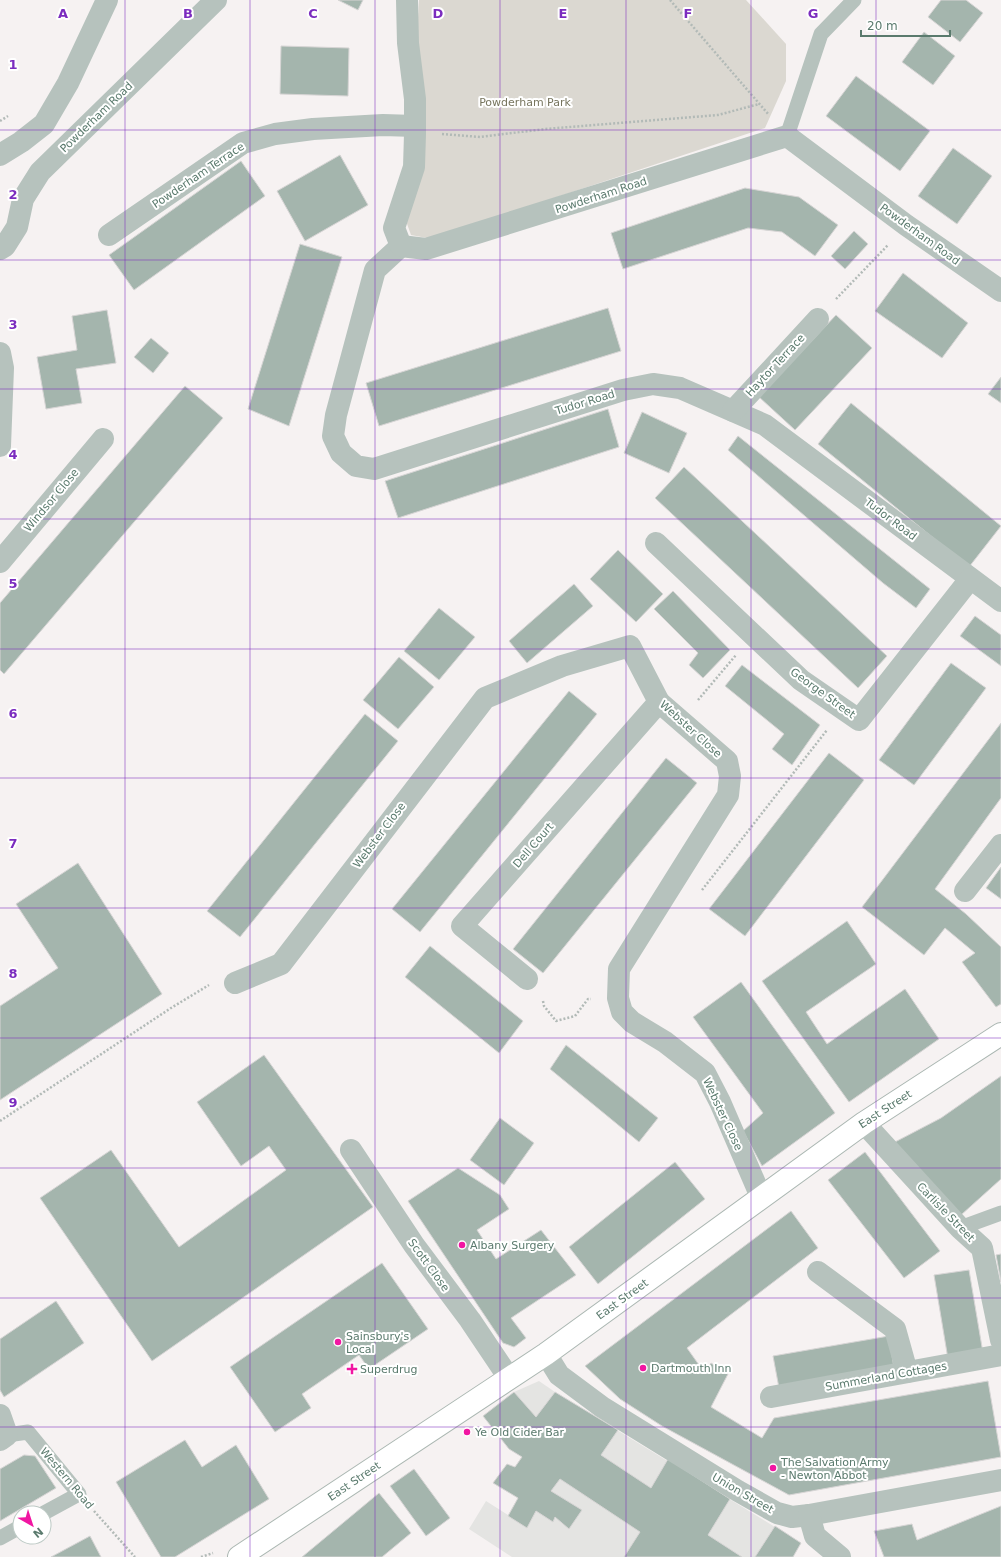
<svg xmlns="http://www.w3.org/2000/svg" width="1001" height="1557" font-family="'DejaVu Sans',sans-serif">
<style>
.built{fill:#e4e4e2}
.green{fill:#dbd8d1}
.building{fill:#a4b5ad;stroke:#d7d5d5}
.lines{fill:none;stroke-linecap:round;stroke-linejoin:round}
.primary-casing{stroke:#abb7b2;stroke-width:24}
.path{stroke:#b2bab7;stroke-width:2.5;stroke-dasharray:2 2;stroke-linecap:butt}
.lane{stroke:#b6c2bd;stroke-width:15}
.street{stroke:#b6c2bd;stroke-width:22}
.primary{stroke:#fff;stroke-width:22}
.grid{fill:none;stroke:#7b2cbf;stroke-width:1;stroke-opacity:0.55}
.poi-dot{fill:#f116a2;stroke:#fff;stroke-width:1.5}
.labels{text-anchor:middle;stroke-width:4;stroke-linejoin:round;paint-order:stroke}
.park-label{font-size:11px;fill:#77755e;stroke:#fff}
.street-label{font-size:11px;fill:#5a7a6d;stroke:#fff}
.poi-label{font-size:11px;fill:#5a7a6d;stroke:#fff;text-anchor:start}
.grid-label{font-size:13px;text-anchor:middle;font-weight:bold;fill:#7b2cbf;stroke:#fff;stroke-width:4;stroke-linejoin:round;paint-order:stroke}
</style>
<rect width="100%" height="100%" fill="#f6f2f2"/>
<polygon class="built" points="539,1381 555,1392 801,1543 793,1557 512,1557 469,1529 486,1501 508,1515 518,1498 493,1483 507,1464 515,1467 522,1456 483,1416 514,1392"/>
<polygon class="green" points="419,0 746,0 786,44 786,81 765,128 512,212 427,238 411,235 406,221"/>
<g class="building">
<polygon points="338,0 363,0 358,10"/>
<polygon points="941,0 966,0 983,13 960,42 928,17"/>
<polygon points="924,32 955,56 933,85 902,62"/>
<polygon points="281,46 349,48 348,96 280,94"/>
<polygon points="856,76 930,131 900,171 826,116"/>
<polygon points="953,148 992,176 957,224 918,196"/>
<polygon points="340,155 368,205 305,241 277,191"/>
<polygon points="241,161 265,196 134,290 109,255"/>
<polygon points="745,188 799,197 838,225 815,256 782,232 748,228 623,269 611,233"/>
<polygon points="854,231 868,244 845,269 831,256"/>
<polygon points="300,244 342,257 289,426 248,409"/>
<polygon points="903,273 968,323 942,358 875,311"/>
<polygon points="608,308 621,351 379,426 366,383"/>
<polygon points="107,310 116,363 76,369 82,403 46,409 37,357 77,350 72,316"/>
<polygon points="836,315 872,348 795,430 759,397"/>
<polygon points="151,338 169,353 153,373 134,357"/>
<polygon points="1001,377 1001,403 988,394"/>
<polygon points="185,386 223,418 4,674 0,670 0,603"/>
<polygon points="851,403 1001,526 969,567 818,444"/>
<polygon points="608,409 619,447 398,518 385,481"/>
<polygon points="642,412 687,433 669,473 624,453"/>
<polygon points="738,436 930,589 916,608 883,583 728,450"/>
<polygon points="684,467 887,656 858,688 655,498"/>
<polygon points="618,550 663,594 636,622 590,579"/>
<polygon points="574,584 593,606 527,663 509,641"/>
<polygon points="673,591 730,650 703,678 689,665 698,653 654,609"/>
<polygon points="439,608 475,637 439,680 404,651"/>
<polygon points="975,616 1001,635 1001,666 960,636"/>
<polygon points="399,657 434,687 398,729 363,700"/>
<polygon points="951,663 986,688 914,785 879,760"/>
<polygon points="742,665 820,725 792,765 772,749 784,734 725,686"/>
<polygon points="569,691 597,714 420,932 392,909"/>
<polygon points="365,714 398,741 240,937 207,911"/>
<polygon points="1001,723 1001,798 935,889 966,914 1001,947 1001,1004 996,1007 962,962 975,953 945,928 924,955 862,907"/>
<polygon points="829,753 864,780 745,936 709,909"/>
<polygon points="666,758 697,783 543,973 513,949"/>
<polygon points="78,863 162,994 0,1100 0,1006 58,968 16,904"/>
<polygon points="1001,867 1001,899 986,888"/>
<polygon points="847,921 876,964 806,1012 827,1044 905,989 939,1039 849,1102 762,981"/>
<polygon points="430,946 523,1021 499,1053 405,977"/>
<polygon points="741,982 835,1113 762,1166 743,1131 763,1113 693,1017"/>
<polygon points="566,1045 658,1118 639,1142 550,1069"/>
<polygon points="264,1055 373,1207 152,1361 40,1198 111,1150 179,1247 286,1170 269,1146 241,1166 197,1102"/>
<polygon points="1001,1076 1001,1179 961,1215 895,1142 941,1118"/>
<polygon points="500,1118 534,1143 504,1185 470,1160"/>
<polygon points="865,1152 940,1251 904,1278 828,1180"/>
<polygon points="675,1162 705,1199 598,1284 569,1247"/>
<polygon points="458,1168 500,1195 509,1209 477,1230 496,1259 541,1230 576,1275 511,1318 526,1338 514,1347 503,1343 408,1201"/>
<polygon points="791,1211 818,1248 687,1348 704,1372 711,1363 728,1374 711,1407 762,1438 774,1418 988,1381 1001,1457 789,1495 662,1426 620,1399 585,1366"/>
<polygon points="1001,1254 1001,1282 996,1255"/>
<polygon points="382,1263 428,1329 369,1369 359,1355 302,1394 311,1408 275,1432 230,1367"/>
<polygon points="969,1270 983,1353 948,1359 934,1275"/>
<polygon points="56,1301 84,1343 4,1397 0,1390 0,1339"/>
<polygon points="889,1336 894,1368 779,1388 773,1356"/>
<polygon points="514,1392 536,1417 555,1392 618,1430 601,1455 651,1488 668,1459 730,1499 708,1535 742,1557 624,1557 640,1532 560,1479 551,1491 582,1510 569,1529 555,1517 553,1522 536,1511 527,1528 508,1516 518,1498 493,1483 507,1464 515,1467 522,1457 509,1449 483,1416"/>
<polygon points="185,1440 202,1467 236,1445 269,1499 175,1557 161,1557 116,1482"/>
<polygon points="24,1455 35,1456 56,1488 0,1521 0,1469"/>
<polygon points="414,1469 450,1518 426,1536 390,1486"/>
<polygon points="379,1493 411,1533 382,1557 302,1557"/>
<polygon points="1001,1506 1001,1557 884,1557 874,1531 912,1524 917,1540"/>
<polygon points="775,1526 801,1543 793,1557 755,1557"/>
<polygon points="90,1536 101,1557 51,1557"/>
</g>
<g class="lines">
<g class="primary-casing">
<polyline id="primary" points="239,1557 546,1354 864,1123 1001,1034"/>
</g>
<g class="path">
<polyline points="670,0 769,115"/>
<polyline points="0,121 8,116"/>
<polyline points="442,134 480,137 545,129 718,115 759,104"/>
<polyline points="836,299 888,245"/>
<polyline points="698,700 736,655"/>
<polyline points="702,890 827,730"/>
<polyline points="543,1001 544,1006 556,1021 575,1016 588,999 591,999"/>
<polyline points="0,1121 171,1008 209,985"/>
<polyline points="94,1511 135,1557"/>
<polyline points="201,1557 213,1553"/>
</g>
<g class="lane">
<polyline points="787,136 821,34 854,0"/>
<polyline points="960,1228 1001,1213"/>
<polyline points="7,1435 28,1432 79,1494 44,1513"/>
<polyline points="0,1538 20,1527"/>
</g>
<g class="street">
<polyline points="0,155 21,142 44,124 68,83 107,0"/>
<polyline points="109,235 243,143 275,134 313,129 383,125 415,126"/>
<polyline points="401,246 375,270 336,415 333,436 341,453 356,466 374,469 623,390 653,384 680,388 765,425 1001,601"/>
<polyline points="401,246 426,249 787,136 906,225 1001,291"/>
<polyline points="401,246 394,228 414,167 415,134 415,99 408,43 407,0"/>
<polyline points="0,249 5,246 17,227 23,199 40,172 216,0"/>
<polyline points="0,353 3,368 0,446"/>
<polyline points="733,411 818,319"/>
<polyline points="656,543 801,680 859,720 970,579"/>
<polyline points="0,562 103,439"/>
<polyline points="965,891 1001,845"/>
<polyline points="527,979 462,926 659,702"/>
<polyline points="235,983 281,964 485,698 562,666 630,646 659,702 727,761 730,776 728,795 619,969 618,998 622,1012 632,1022 665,1042 705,1073 720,1102 761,1197"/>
<polyline points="864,1123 960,1228 982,1248 1001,1340"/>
<polyline points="351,1150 414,1245 470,1320 509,1378"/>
<polyline points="818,1272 895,1329 907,1372"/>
<polyline points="546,1354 559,1375 602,1407 738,1491 777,1513 792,1517 809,1515 1001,1480"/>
<polyline points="771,1397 1001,1355"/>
<polyline points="0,1415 7,1435 0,1440"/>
<polyline points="809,1515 815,1536 840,1557"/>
</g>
<use href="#primary" class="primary"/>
</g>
<path class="grid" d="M125,0v1557M250,0v1557M375,0v1557M500,0v1557M626,0v1557M751,0v1557M876,0v1557M0,130h1001M0,260h1001M0,389h1001M0,519h1001M0,649h1001M0,778h1001M0,908h1001M0,1038h1001M0,1168h1001M0,1298h1001M0,1427h1001"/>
<g class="poi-dot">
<circle cx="462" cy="1245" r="4"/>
<circle cx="338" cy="1342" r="4"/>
<circle cx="643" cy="1368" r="4"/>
<path d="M350 1363h4v4h4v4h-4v4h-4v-4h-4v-4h4z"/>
<circle cx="467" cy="1432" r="4"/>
<circle cx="773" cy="1468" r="4"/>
</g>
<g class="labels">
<g class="park-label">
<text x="525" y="106">Powderham Park</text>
</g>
<g class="street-label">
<text transform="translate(96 117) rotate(-44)" y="4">Powderham Road</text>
<text transform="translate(198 175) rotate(-34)" y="4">Powderham Terrace</text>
<text transform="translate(601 195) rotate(-18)" y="4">Powderham Road</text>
<text transform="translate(920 234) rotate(36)" y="4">Powderham Road</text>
<text transform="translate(775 365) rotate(-47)" y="4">Haytor Terrace</text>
<text transform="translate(585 402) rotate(-17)" y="4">Tudor Road</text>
<text transform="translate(51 500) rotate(-50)" y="4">Windsor Close</text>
<text transform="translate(891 519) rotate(37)" y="4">Tudor Road</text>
<text transform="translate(823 693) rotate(36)" y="4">George Street</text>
<text transform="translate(691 729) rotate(42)" y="4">Webster Close</text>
<text transform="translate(379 835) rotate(-53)" y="4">Webster Close</text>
<text transform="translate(533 845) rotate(-49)" y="4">Dell Court</text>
<text transform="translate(885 1109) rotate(-33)" y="4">East Street</text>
<text transform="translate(723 1114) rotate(65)" y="4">Webster Close</text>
<text transform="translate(946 1212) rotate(46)" y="4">Carlisle Street</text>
<text transform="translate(429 1265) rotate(54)" y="4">Scott Close</text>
<text transform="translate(622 1299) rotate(-36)" y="4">East Street</text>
<text transform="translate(886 1376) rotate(-10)" y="4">Summerland Cottages</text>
<text transform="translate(67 1478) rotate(50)" y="4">Western Road</text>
<text transform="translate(354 1481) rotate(-34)" y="4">East Street</text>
<text transform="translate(743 1493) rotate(30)" y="4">Union Street</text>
</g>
<g class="poi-label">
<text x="470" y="1249">Albany Surgery</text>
<text x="346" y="1340">Sainsbury's<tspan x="346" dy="13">Local</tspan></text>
<text x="651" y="1372">Dartmouth Inn</text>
<text x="360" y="1373">Superdrug</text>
<text x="475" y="1436">Ye Old Cider Bar</text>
<text x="781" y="1466">The Salvation Army<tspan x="781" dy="13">- Newton Abbot</tspan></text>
</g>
</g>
<g class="grid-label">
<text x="63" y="18">A</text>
<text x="188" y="18">B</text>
<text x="313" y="18">C</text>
<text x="438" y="18">D</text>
<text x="563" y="18">E</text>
<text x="688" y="18">F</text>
<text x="813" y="18">G</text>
<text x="13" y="69">1</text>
<text x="13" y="199">2</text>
<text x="13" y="329">3</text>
<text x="13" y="459">4</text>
<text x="13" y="588">5</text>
<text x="13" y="718">6</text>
<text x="13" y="848">7</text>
<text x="13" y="978">8</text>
<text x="13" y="1107">9</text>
</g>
<g transform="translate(32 1525) rotate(141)"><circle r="19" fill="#ffffff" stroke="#bdcac5"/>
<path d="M0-3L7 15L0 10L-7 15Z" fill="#f116a2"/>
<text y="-6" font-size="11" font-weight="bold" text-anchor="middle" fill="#5a7a6d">N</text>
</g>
<path d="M861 30v6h89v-6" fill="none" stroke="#5a7a6d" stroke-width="2"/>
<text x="867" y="30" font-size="12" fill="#5a7a6d" stroke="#ffffff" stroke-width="3" paint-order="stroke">20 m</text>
</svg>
